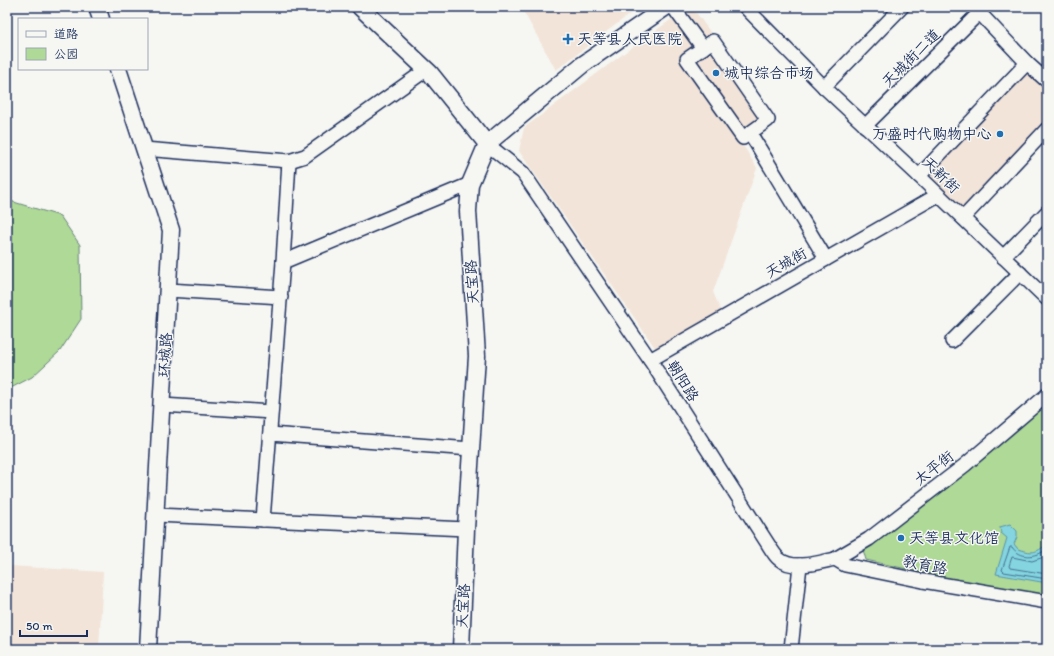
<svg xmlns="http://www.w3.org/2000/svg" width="1054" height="656" font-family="Itim,'LXGW WenKai TC',sans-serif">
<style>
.built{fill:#f2e4d8}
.green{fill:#afd996;stroke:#65847a}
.water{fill:#84d5df;stroke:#5a93ab}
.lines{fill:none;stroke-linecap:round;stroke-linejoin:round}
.shore{stroke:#457192;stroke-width:1}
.minor-casing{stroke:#1b2f5e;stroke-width:16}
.major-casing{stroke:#1b2f5e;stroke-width:19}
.minor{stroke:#f6f6f2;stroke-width:13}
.major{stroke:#f6f6f2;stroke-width:16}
.poi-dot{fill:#1f6fb2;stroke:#f6f6f2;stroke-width:1.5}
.labels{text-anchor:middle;stroke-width:3;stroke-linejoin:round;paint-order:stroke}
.poi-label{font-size:15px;fill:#1b2f5e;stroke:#f6f6f2;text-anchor:start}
.street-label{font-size:15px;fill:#1b2f5e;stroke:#f6f6f2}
</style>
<rect width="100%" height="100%" fill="#f6f6f2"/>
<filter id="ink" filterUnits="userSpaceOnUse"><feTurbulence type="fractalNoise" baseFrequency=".025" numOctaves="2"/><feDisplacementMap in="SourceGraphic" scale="8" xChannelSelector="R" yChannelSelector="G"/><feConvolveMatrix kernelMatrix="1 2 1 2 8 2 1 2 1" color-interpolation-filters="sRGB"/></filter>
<g filter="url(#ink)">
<g class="built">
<polygon points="521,7 639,7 556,70"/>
<polygon points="689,7 692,7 773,119 741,142 757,168 713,292 722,314 656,349 519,151 524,128 627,51"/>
<polygon points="1025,69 1047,90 1047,123 962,212 923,176"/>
<polygon points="10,566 103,572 99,649 7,649 7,588 9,587"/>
</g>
<g class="green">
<polygon points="7,200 60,216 80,245 81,319 60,351 32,377 7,390"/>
<polygon points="1047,403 1047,596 948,578 866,560 862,546 947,488"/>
</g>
<path class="water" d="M1010,524l7,7v6l-3,7 4,5c14,4 17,5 29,-5v39l-51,-9 11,-36 -6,-5 -1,-6z"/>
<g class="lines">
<g class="shore">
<path d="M1047,549c-11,9 -27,10 -35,-2h-2l-8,23 2,2 43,7"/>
<polyline points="1047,556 1032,561 1012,557 1009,566 1010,568 1047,574"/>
</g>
<g class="minor-casing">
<g id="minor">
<polyline points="673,7 703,48"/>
<polyline points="745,7 824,87 919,176 1047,299"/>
<polyline points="974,7 1027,63 1047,81"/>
<polygon points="713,41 768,120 743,138 687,59"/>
<polyline points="824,87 902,7"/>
<polyline points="865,126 979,13"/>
<polyline points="750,133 826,259"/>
<path d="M487,144l36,29 127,187 116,181c4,6 8,14 13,18 14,12 41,3 56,0l10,6 78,16 124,21"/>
<polyline points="144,149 289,161 305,156 426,70"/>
<polyline points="919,176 1027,63"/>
<polyline points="963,218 1047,129"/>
<polyline points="1003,257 1047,212"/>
<polyline points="283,262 470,184"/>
<polyline points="168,290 281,297"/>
<polyline points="952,341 1020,273"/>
<polyline points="650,360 938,195"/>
<polyline points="162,405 271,412"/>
<polyline points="270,434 471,449"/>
<polyline points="156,515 466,529"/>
<polyline points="263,520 283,262 289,161"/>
<polyline points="835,559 869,539 965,465 1047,395"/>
<polyline points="791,649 800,565"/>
</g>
</g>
<g class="major-casing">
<g id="major">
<polyline points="97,7 101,19"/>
<polyline points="360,7 430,73 487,144"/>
<polyline points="118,69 171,230 148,649"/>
<polyline points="461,649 466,529 477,356 468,211 470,184 487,144 582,65 666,7"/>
</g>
</g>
<use href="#minor" class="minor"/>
<use href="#major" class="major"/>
</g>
</g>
<g class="poi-dot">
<path d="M566 33h4v4h4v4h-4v4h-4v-4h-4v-4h4z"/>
<circle cx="716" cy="73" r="4"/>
<circle cx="1000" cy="134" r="4"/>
<circle cx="901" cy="538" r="4"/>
</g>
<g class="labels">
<g class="poi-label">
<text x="577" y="44">天等县人民医院</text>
<text x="724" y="78">城中综合市场</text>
<text x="992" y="139" text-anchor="end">万盛时代购物中心</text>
<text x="909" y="543">天等县文化馆</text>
</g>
<g class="street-label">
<text transform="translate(911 58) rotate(-45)" y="5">天城街二道</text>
<text transform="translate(941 175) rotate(44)" y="5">天新街</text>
<text transform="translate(786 263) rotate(-30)" y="5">天城街</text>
<text transform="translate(472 282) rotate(-94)" y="5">天宝路</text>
<text transform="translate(165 355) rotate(-87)" y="5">环城路</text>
<text transform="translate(683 381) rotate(58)" y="5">朝阳路</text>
<text transform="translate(934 468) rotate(-38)" y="5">太平街</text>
<text transform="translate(925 565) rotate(11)" y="5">教育路</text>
<text transform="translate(463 606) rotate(-87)" y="5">天宝路</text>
</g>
</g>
<rect width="1054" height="656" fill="none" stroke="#f6f6f2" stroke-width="24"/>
<rect x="12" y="12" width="1030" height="632" fill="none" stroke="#1b2f5e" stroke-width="1.5" filter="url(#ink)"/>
<rect x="18" y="18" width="130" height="52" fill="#f6f6f2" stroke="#9ea6b7"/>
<rect x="26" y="31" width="20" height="6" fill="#f6f6f2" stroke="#9ea6b7"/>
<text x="54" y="38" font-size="12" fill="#1b2f5e">道路</text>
<rect x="26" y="48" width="20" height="12" fill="#afd996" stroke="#9ea6b7"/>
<text x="54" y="58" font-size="12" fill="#1b2f5e">公园</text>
<path d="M20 630v6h67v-6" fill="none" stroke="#1b2f5e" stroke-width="2"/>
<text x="26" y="630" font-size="12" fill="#1b2f5e" stroke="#f6f6f2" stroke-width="3" paint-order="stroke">50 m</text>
</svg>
